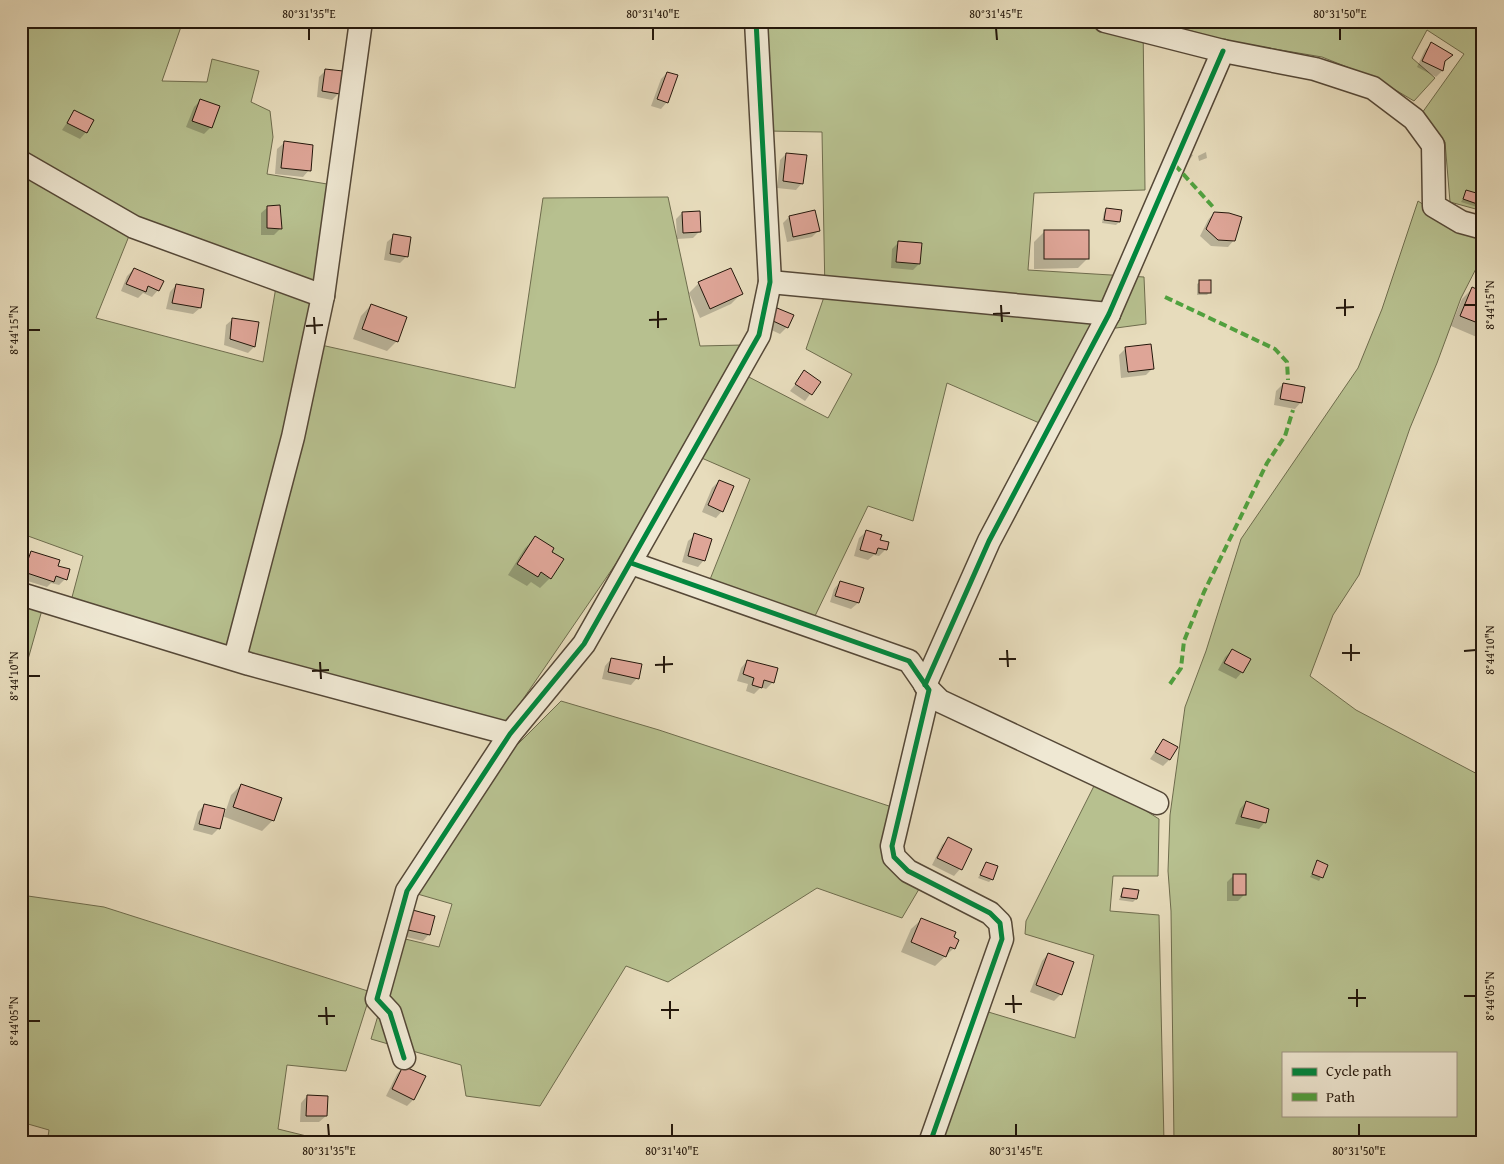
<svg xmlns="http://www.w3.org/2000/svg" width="1504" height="1164" font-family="'Gentium Book Plus',serif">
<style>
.green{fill:#b7c08f;stroke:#6e6c4d;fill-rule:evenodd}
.shadow{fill:#0003}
.building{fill:#dea597;stroke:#24170b}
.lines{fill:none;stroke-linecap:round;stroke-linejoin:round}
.minor-casing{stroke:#554837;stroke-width:25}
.minor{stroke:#efe8d3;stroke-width:22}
.quiet{stroke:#50a13e;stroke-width:4;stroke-dasharray:8 4;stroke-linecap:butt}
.cycleway-casing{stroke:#efe8d3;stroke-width:8}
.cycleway{stroke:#00873e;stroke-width:5}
.ticks{fill:none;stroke:#24170b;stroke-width:2}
.neatline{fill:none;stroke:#24170b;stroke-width:2}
.ticks-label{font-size:12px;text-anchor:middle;fill:#24170b}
</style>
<rect width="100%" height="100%" fill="#e7dcbc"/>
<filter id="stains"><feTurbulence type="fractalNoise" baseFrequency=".004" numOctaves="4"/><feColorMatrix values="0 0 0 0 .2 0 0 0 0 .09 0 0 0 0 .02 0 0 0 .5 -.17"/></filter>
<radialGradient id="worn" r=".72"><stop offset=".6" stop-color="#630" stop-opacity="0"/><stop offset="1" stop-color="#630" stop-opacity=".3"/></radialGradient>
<g class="green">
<polygon points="26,21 183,21 162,81 207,82 212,59 259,71 251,102 270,111 273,137 267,174 327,184 314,283 140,220 21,152 21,41"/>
<polygon points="765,21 1143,21 1145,190 1034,193 1028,270 1144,277 1146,324 1116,328 1096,327 1044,425 947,383 913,521 868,506 815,616 709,582 750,479 697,456 743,374 828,418 852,374 806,349 825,294 822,132 768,131"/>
<polygon points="1156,21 1483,21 1483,211 1450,202 1445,142 1422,113 1464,54 1427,30 1412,58 1435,78 1414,101 1377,79 1322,57 1227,41"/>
<polygon points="21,174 129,236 96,318 263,362 276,287 316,301 229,649 71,601 83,556 28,536 21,553"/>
<polygon points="668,197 700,346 743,345 617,562 506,724 247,654 321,345 515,388 543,198"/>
<path d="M1418,201l30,20 35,12v22l-22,43 -24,65 -27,65 -51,147 -26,40 -23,61 46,34 127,67v366h-309l-3,-232 -3,-40 2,-56 15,-108 21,-56 35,-112 117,-171 24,-59zM1283,1053h172v62h-172z"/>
<polygon points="21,604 42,610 21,684"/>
<polygon points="561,701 659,730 895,808 887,846 922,884 902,918 817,888 668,982 626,966 540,1106 466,1096 461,1065 371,1039 401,938 439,947 452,904 414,893 505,757"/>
<polygon points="1097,780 1159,819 1158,876 1113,876 1110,911 1159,915 1164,1143 937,1143 985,1011 1075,1038 1094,955 1025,934 1026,921"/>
<polygon points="21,895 104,907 371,992 346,1071 287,1065 278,1129 335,1143 47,1143 49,1130 21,1122"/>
</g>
<g class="shadow">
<polygon points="1431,44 1444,62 1442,71 1436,77 1417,67 1425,50"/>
<polygon points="326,70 339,93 332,100 317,97 319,77"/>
<polygon points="667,73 667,102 661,109 651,106 661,79"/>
<polygon points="201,100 211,127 204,134 186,127 194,107"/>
<polygon points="74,112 86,132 80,139 62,130"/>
<polygon points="284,143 309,170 303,177 275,174 277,149"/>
<polygon points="1206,152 1207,158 1199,161 1198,156"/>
<polygon points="1189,153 1193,155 1188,162 1184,160"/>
<polygon points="786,154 802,183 796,190 777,188 780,160"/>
<polygon points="1467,191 1483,197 1483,206 1480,208 1461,202"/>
<polygon points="268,207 280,229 274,235 261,235 261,213"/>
<polygon points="1107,209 1119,222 1116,225 1102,223 1104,212"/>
<polygon points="682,213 700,231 693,238 677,239 676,219"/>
<polygon points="1214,213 1234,240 1228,247 1211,246 1200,236 1208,220"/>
<polygon points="789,217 818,231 812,237 787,242 783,223"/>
<polygon points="1044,232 1088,258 1078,268 1034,269 1034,242"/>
<polygon points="394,236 407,256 400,263 384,260 387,242"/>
<polygon points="899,242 919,264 913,270 891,268 892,249"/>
<polygon points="134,269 158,290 152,297 143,293 138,298 121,291 127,276"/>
<polygon points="1200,282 1210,292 1207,295 1197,295 1197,284"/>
<polygon points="699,283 741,294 731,304 700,318 689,293"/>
<polygon points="176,285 203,290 200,308 193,314 166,309 170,292"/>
<polygon points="1472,289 1483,293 1483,335 1479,338 1451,326 1462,299"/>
<polygon points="371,305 397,341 387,351 353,339 361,316"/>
<polygon points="777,309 787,327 780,334 765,327 771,316"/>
<polygon points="233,319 254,347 248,353 224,345 226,325"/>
<polygon points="1126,348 1152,369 1146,375 1121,378 1119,355"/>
<polygon points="805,372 819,382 805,401 790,391"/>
<polygon points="1283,384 1301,402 1295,409 1274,405 1276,391"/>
<polygon points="719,481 722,511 716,518 702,512 712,488"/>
<polygon points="866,532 886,549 879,556 874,555 868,560 854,556 859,538"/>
<polygon points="695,535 704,560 698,567 682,562 688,541"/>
<polygon points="535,538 550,578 540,588 531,582 527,586 508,575 525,548"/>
<polygon points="32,553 56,567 65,579 59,585 51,583 47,587 21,579 25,559"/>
<polygon points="840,582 862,589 858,603 851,609 830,602 834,589"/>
<polygon points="1232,650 1242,672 1236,679 1218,670 1225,657"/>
<polygon points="611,659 637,678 631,685 602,679 605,666"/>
<polygon points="747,661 773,682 766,689 761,687 754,694 746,691 748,684 737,681 741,668"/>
<polygon points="1163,740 1169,760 1163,766 1150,759"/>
<polygon points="241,785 273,820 262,831 222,816 219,828 212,835 193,830 198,812 204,805 224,816 231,795"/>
<polygon points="1246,802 1265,822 1259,829 1235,824 1240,809"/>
<polygon points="948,839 970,850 960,869 954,876 932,865 942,845"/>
<polygon points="1318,862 1327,866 1319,881 1310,877"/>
<polygon points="986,863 992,879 989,882 978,878"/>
<polygon points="1233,876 1245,894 1238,901 1227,901 1227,882"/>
<polygon points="1123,889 1136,899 1133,902 1119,900"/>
<polygon points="403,917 429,934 423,941 398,935"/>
<polygon points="922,919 952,938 954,948 935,966 901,952 911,929"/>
<polygon points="1048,954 1061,994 1054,1001 1030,992 1042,961"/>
<polygon points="1482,1031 1483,1054 1475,1054 1476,1037"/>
<polygon points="403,1067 424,1077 413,1100 407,1106 386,1096 397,1074"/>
<polygon points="307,1096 326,1116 319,1122 300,1122 301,1103"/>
</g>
<g class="building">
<polygon points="1431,42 1453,55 1445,61 1443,71 1422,61"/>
<polygon points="325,69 343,71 340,94 322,91"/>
<polygon points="667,72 678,75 668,103 657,99"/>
<polygon points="200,99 220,106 212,128 192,121"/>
<polygon points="74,110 94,120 87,133 67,123"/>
<polygon points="284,141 313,145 311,171 281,168"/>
<polygon points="786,153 807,155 803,184 783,181"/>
<polygon points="1466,190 1483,195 1483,206 1463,199"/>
<polygon points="280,205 282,229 267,228 267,206"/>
<polygon points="1106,208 1122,210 1120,222 1104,220"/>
<polygon points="815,210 820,231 793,237 789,216"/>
<polygon points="700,211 701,232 683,233 682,212"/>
<polygon points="1214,212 1229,213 1242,217 1235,241 1218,240 1206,229"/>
<rect x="1044" y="230" width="45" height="29"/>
<polygon points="393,234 411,237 408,257 390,254"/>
<polygon points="898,241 922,243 920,264 896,262"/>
<polygon points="134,268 164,281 159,291 148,286 146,292 126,284"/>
<polygon points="731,268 743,294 710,309 698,282"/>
<rect x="1199" y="280" width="12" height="13"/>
<polygon points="176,284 204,289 201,308 172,303"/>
<polygon points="1472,287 1483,292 1483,325 1460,316"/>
<polygon points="371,304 407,317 398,342 362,329"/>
<polygon points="777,308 794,315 788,328 771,320"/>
<polygon points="232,318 259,322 255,347 230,339"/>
<polygon points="1151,344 1154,369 1128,372 1125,347"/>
<polygon points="804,370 821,382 812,395 795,384"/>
<polygon points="1283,383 1305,387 1302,403 1280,399"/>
<polygon points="719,480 734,486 723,512 708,505"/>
<polygon points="866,530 882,535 880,540 889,542 887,550 878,548 876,554 860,550"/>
<polygon points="694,533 712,539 705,561 688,556"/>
<polygon points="535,536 554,548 552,552 564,559 551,579 541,572 538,577 517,564"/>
<polygon points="31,551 60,560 58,566 70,569 67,580 56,576 54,582 24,572"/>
<polygon points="840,581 864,588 859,603 835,596"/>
<polygon points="1232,649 1251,659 1243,673 1224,663"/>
<polygon points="611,658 642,664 639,679 608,672"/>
<polygon points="747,660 778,668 774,683 764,680 762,688 752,685 754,678 743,674"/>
<polygon points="1163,739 1178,747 1170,760 1155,752"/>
<polygon points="241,784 282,798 274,821 233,807"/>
<polygon points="1246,801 1269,809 1266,823 1241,817"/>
<polygon points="204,804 225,809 220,829 199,824"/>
<polygon points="948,837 972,849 962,870 937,858"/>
<polygon points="1317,860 1328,865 1323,878 1312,874"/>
<polygon points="986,862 998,866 993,880 980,875"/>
<rect x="1233" y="874" width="13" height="21"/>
<polygon points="1123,888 1139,890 1137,899 1121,897"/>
<polygon points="409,909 435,916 430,935 404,929"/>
<polygon points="921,918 956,932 954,937 959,940 955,949 950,947 946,957 911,942"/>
<polygon points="1048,953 1074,962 1062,995 1036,985"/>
<polygon points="403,1066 426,1076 414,1100 392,1089"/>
<polygon points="307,1095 328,1096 327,1116 306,1116"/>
</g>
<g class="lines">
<g class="minor-casing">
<g id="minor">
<polyline points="1105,21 1223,51 1315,69 1373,88 1414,119 1433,145 1434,206 1461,222 1483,228"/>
<polyline points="21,162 134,227 323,296"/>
<polyline points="770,282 1109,314"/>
<polyline points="631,563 909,661 929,690 892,846 894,857 908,871 990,913 1000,923 1002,939 930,1143"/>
<polyline points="21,594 249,664 510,734"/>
<polyline points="235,658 293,437 323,296 361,21"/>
<polyline points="925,685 989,541 1109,314 1223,51"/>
<polyline points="929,690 940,701 1157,803"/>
<polyline points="404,1058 390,1013 377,999 407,891 510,734 584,644 759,335 770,282 756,21"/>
</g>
</g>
<use href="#minor" class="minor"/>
<g class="quiet">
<polyline points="1175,165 1214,208"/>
<polyline points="1165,297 1275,349 1287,362 1288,380"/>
<polyline points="1170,684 1181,668 1184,641 1204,592 1267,463 1285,436 1293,410"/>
</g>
<g class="cycleway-casing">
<g id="cycleway">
<polyline points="631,563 909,661 929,690 892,846 894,857 908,871 990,913 1000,923 1002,939 930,1143"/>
<polyline points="925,685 989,541 1109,314 1223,51"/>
<polyline points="404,1058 390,1013 377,999 407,891 510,734 584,644 759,335 770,282 756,21"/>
</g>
</g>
<use href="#cycleway" class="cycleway"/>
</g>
<path class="ticks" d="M309,28v12M653,28v12M996,28l1,12M1340,28v12M1345,299v17M1001,305l1,17M1464,305h12M1336,308l18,-1M658,311v17M993,314l17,-1M314,317l1,17M649,320l18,-1M306,326l17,-1M28,330h12M1351,644v17M1007,650l1,17M1464,651l12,-1M1342,653h18M664,656v17M999,659h17M320,662l1,17M655,665l18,-1M312,671l17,-1M28,676h12M1357,989v18M1013,995l1,18M1464,996h12M1348,998h18M670,1001v18M1005,1004h17M326,1007l1,18M661,1010h18M318,1016h17M28,1021h12M328,1124l1,12M672,1124v12M1016,1124v12M1359,1124v12"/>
<rect width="1504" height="1164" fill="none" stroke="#e7dcbc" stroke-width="55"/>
<rect x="1282" y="1052" width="175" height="65" fill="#efe8d3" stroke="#9e9483"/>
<rect x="1292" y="1068" width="25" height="8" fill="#00873e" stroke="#9e9483"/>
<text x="1326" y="1076" font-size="15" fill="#24170b">Cycle path</text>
<rect x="1292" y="1093" width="25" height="8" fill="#50a13e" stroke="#9e9483"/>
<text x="1326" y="1102" font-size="15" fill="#24170b">Path</text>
<rect x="28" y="28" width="1448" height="1108" class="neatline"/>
<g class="ticks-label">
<text x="309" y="18">80°31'35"E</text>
<text x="653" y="18">80°31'40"E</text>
<text x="996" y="18">80°31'45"E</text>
<text x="1340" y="18">80°31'50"E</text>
<text transform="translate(1490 305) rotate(-90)" y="4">8°44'15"N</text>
<text transform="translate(14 330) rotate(-90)" y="4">8°44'15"N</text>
<text transform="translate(1490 650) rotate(-90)" y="4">8°44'10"N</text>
<text transform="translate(14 676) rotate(-90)" y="4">8°44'10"N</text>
<text transform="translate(1490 996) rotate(-90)" y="4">8°44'05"N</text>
<text transform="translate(14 1021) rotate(-90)" y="4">8°44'05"N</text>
<text x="329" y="1155">80°31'35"E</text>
<text x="672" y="1155">80°31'40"E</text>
<text x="1016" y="1155">80°31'45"E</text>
<text x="1359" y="1155">80°31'50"E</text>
</g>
<rect width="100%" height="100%" filter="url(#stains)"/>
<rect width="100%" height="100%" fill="url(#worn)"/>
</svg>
